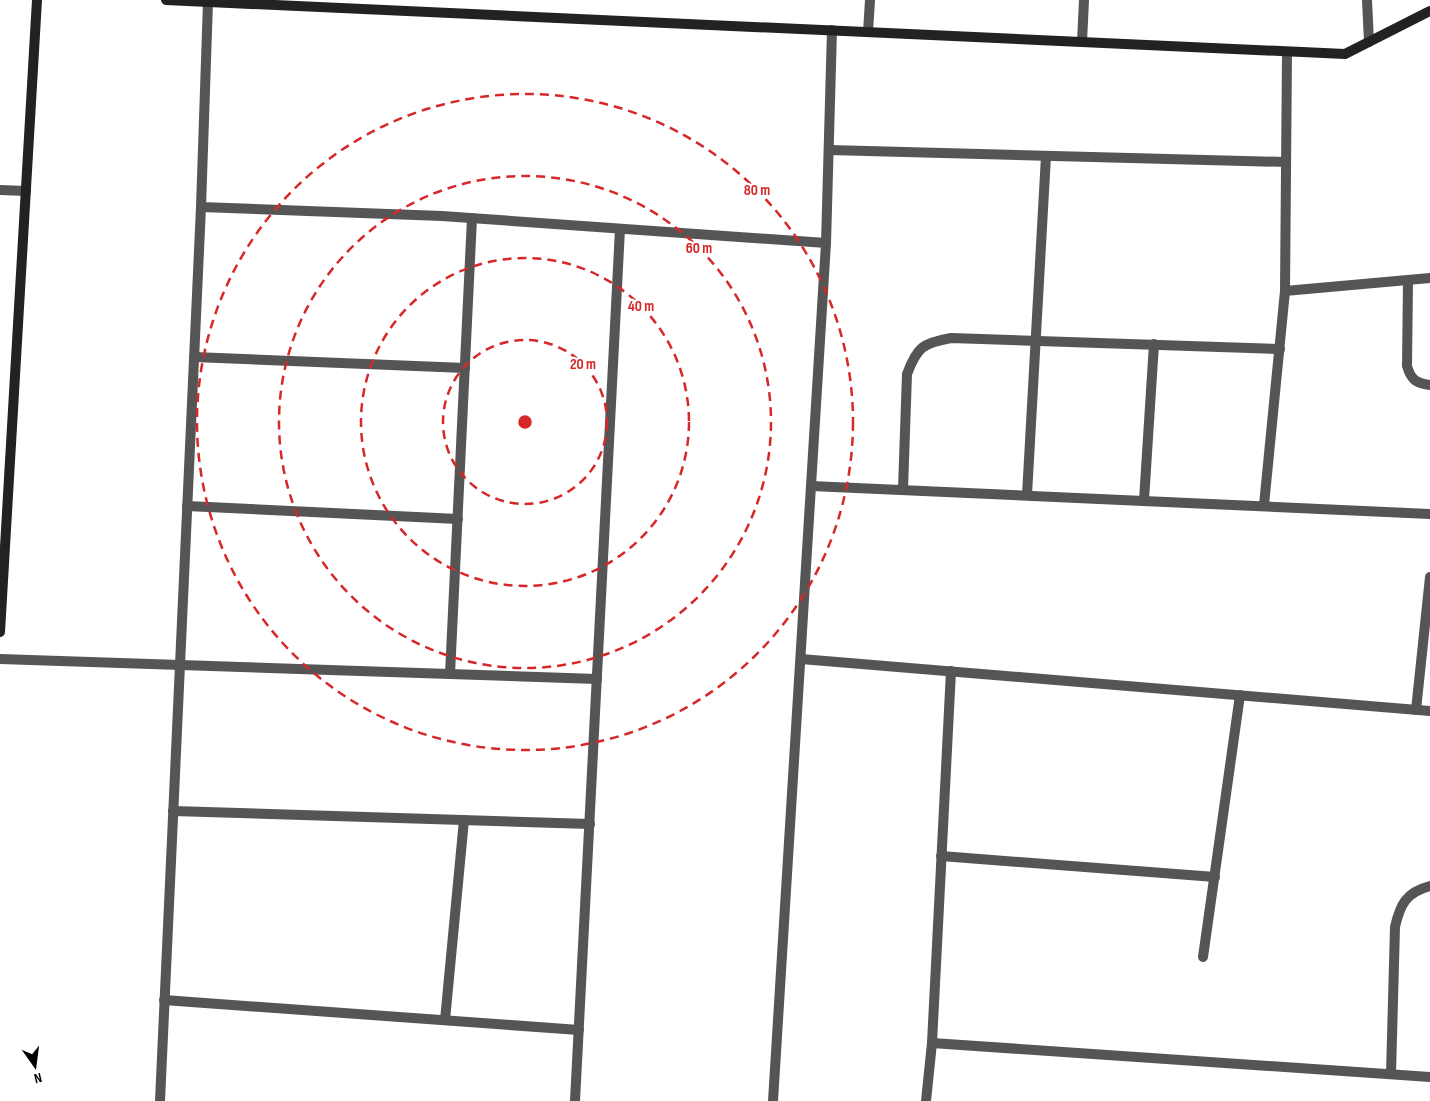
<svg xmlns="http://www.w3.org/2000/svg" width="1430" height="1101" font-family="'Sofia Sans Condensed',sans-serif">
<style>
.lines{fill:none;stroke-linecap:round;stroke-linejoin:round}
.street{stroke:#555;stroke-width:10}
.secondary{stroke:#222;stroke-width:10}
.ring{fill:none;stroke:#d62828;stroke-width:2.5;stroke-dasharray:9 6}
.centre{fill:#d62828;stroke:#fff;stroke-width:2.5}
.ring-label{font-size:15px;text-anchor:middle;font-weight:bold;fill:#d62828;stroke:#fff;stroke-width:4.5;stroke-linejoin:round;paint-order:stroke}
</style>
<rect width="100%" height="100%" fill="#fff"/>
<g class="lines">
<g class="street">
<polyline points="1367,0 1369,42"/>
<polyline points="208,2 201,207 442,216 826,243 773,1101"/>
<polyline points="868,32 870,0"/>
<polyline points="1082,42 1084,0"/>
<polyline points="829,150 1286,162"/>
<polyline points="0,190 26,191"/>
<polyline points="826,243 832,30"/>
<path d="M1408,281l-1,85c4,14 9,17 23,19"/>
<polyline points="1285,291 1430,278"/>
<polyline points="194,357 465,368"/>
<polyline points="811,486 1430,514"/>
<path d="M903,489l4,-115c10,-27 16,-31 44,-36l329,11"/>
<polyline points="1027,495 1046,156"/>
<polyline points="1144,500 1154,344"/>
<polyline points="1264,505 1285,291 1287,52"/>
<polyline points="187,506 458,519"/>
<polyline points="0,659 597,679"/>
<polyline points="801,659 1430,711"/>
<polyline points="450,674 472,218"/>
<polyline points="1416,710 1430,577"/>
<polyline points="173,811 590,824"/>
<polyline points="941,856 1215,877"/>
<polyline points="1203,957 1240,695"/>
<polyline points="164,1000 579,1030"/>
<polyline points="445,1020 464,820"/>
<polyline points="932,1043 1430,1077"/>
<path d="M1391,1074l4,-147c5,-22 11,-35 35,-41"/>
<polyline points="160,1101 201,207"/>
<polyline points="575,1101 620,229"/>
<polyline points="926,1101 932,1043 951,671"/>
</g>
<g class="secondary">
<polyline points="166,0 1345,54 1430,11"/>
<polyline points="0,632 37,0"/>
</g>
</g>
<g class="ring">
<circle cx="525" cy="422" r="82"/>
<circle cx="525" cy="422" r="164"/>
<circle cx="525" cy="422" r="246"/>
<circle cx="525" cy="422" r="328"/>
</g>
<circle cx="525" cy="422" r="8" class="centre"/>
<g class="ring-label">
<text x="757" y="195">80 m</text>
<text x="699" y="253">60 m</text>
<text x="641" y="311">40 m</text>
<text x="583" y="369">20 m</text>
</g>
<g transform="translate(35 1066) rotate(166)" stroke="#ffffff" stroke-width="4" paint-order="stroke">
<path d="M0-4L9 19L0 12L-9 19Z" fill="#000000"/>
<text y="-8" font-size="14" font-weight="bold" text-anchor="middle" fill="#000000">N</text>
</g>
</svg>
